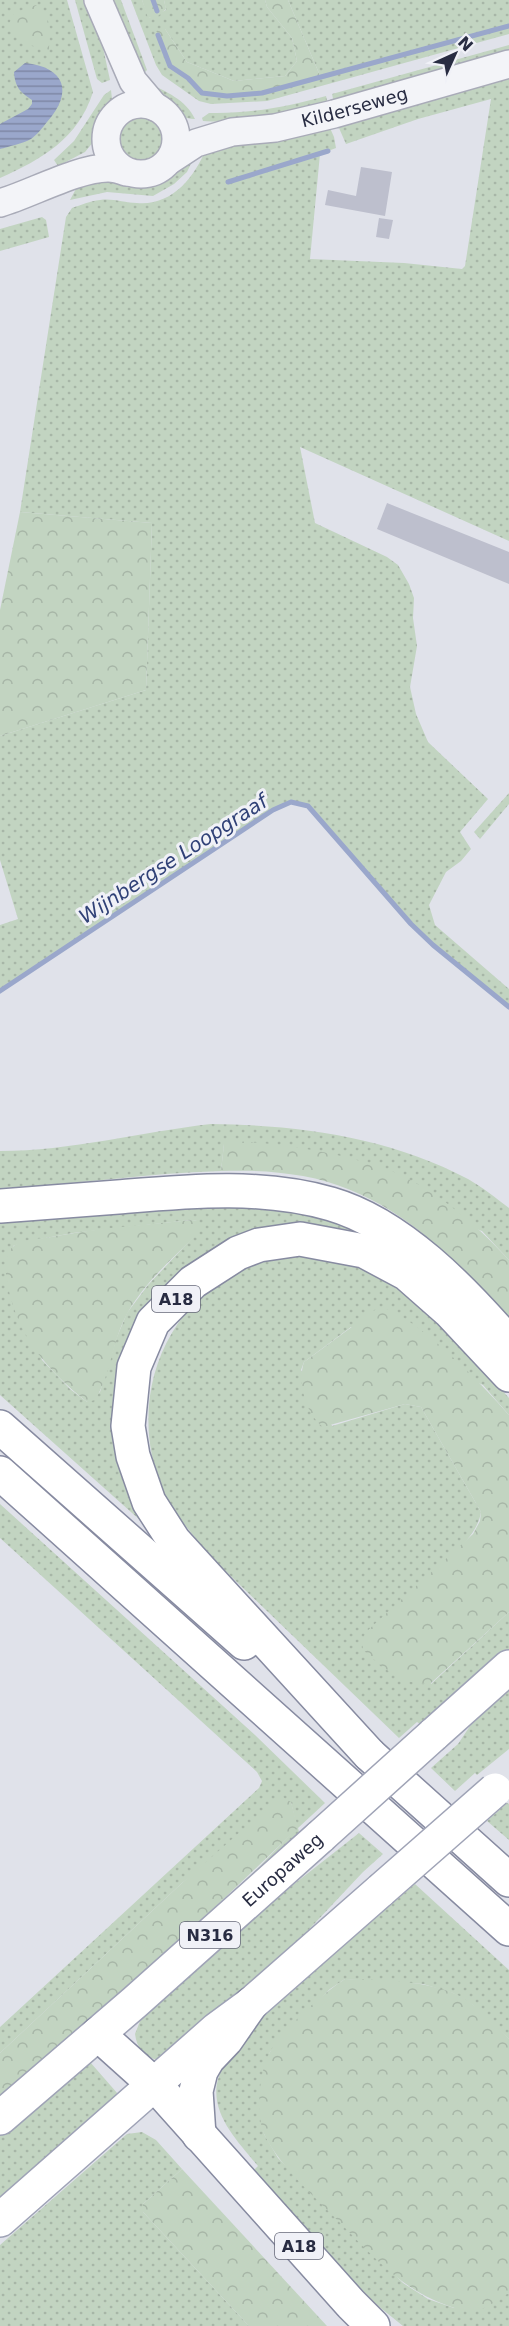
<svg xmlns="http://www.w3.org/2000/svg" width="509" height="2326" font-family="'DejaVu Sans',sans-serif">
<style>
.green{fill:url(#green-dots);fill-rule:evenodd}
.forest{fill:url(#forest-crowns)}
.water{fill:url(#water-rules)}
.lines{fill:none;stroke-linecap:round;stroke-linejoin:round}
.stream{stroke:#9aa7cb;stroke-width:5}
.building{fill:#bdbfcd}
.minor-casing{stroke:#a9abb8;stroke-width:30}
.major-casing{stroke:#9fa3b6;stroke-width:36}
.highway-casing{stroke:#878ba1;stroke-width:36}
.minor{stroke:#f3f4f8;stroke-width:27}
.major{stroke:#fff;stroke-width:33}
.highway{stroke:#fff;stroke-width:33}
.major-bridge-casing{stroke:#9fa3b6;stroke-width:36;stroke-linecap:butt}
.major-bridge{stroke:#fff;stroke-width:33}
.labels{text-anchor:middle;stroke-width:6;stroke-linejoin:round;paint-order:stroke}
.shield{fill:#f0f1f7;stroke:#646778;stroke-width:1.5}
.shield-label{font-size:16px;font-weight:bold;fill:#282c42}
.street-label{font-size:18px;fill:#282c42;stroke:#f0f1f7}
.water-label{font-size:20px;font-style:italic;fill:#304177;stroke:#f0f1f7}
</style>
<defs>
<pattern id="green-dots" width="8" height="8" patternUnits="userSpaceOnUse" patternTransform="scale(1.5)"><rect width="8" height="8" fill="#c2d4c1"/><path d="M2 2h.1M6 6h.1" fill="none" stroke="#a7b6a7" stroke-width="1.8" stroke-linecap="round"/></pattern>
<pattern id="forest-crowns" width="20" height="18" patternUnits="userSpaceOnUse" patternTransform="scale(1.5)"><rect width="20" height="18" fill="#c2d4c1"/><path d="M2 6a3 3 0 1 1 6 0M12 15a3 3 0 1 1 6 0" fill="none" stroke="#a7b6a7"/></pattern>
<pattern id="water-rules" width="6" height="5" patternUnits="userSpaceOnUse" patternTransform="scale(1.5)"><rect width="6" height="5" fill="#9aa7cb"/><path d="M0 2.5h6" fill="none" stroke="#7e88a6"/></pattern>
</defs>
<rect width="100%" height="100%" fill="#e0e2ea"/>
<g class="green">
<path d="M0,0h67l26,92c-15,47 -51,67 -93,86z"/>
<polygon points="75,0 89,0 97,20 110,80 102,83 97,79"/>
<polygon points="109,0 121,0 147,70 144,73 136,74"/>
<polygon points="131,0 142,0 149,18 166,10 164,0 265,0 267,7 292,38 297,61 285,76 234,81 187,62 165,29 170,66 188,78 202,93 321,78 288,0 509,0 509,34 267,101 211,104 199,101 162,75 156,65"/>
<polygon points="509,45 509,54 334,103 332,94"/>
<path d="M509,75v466l-209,-94 15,76 72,34 11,8 11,19 5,14 -1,20 4,28 -7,41 6,27 12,28 60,57 -28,33 11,17 -10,12 -15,11 -17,33 6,20 74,64v18l-76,-62 -22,-21 -103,-118 -17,-4 -18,8 -273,181v-66l18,-6 -18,-59v-124l146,-46 6,-167 -132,-11 46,-295 6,-9c9,-3 18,-7 28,-8 13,-2 24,3 37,3 35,3 57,-25 69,-54l124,-21 4,9 2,11 -16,6 -10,105 94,4 58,6 3,-3 26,-167 -73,20 -72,25 -7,-16 8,-9z"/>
<path d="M147,83c19,8 39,17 48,36 -22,0 -35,-21 -48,-36z"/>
<polygon points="111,90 112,99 94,141 85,152 58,166 54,160 74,141 104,95"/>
<path d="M326,96l2,9c-40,10 -83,19 -125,16l-1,-3 7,-5c40,1 77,-6 117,-17z"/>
<circle cx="141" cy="140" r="23"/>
<path d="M198,149l-11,23 -13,12 -21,12 -46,-4 -37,8 7,-13 21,-11c57,13 55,10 100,-27z"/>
<polygon points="42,217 46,220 49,237 0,251 0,229"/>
<polygon points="509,793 509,804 480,839 474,832"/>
<path d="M211,1124c88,1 178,13 257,55 14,8 28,19 41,29v52l-27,-29 -258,-87 -3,27c-74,2 -147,14 -221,17v-37c71,0 141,-19 211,-27z"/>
<path d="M293,1203l96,39 -46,-12 -40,-1 -53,10 -122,125 41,182 -169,-151v-183zM191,1220l6,1v12l-49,52 -21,28 -10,24 -17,55 -13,10 -17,-13 -28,-29 -29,-114 11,-4 49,-9z"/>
<path d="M321,1256c10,1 22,1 32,4 65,22 111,89 156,138v17l-26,-30 -132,-58 -47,35 -3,8 31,56 73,-22 16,3 60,105c-4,28 -40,52 -60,71l10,101 78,-72v43l-89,69 -3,-2 -18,16 -186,-179c-18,-22 -40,-45 -51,-71 -34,-82 -3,-179 79,-218 25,-12 53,-13 80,-14z"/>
<polygon points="0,1504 255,1735 325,1803 298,1828 299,1832 246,1888 35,2077 259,1867 297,1828 291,1802 182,1883 0,2053 0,2027 259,1788 262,1781 257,1772 0,1538"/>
<polygon points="509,1686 509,1749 477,1775 475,1773 455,1791 431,1768 458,1744 470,1726"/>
<polygon points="507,1803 509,1804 509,1840 487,1821"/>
<path d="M359,1833l24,21 -20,18 -96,102 -110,86c-14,-4 -20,-12 -22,-26l7,-18 18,-13 110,-100z"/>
<path d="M415,1884l94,86v69l-36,-34 -20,-12 -30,-9 -78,-5 -15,10 -44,43 -16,20 -8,27 -2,28 4,27 14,24 125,125 25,16 26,9 55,-15v33h-106l-26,-21 -73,-74 -51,-60 5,-5c-23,-28 -56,-60 -35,-99 7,-13 20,-25 31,-36l-5,-4z"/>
<polygon points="90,2062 125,2102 0,2208 0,2133"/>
<polygon points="142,2132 156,2140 182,2169 143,2204 143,2212 249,2326 0,2326 0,2245 127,2134"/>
</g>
<g class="forest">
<polygon points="142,0 164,0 166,9 157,17 148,18"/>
<polygon points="265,0 288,0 321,78 262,93 227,96 202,93 188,78 170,66 156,30 165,29 187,62 234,81 285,76 297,61 292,38 267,7"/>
<path d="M36,5c17,15 14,24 13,45l-23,-6 -18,-18 6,-13z"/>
<polygon points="20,512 152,523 146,690 0,736 0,610"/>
<path d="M230,1141c41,2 79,7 119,17 11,3 24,5 35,10 49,19 90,54 125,92v59c-57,-64 -118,-127 -206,-143 -27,-5 -55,-6 -82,-5l3,-27z"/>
<path d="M192,1220l5,1 1,12c-25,25 -54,50 -71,81 -15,27 -16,61 -32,86l-8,2c-43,-34 -74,-72 -81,-128 -1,-9 0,-23 9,-29 10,-6 24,-6 36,-8 46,-9 94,-12 141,-17z"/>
<path d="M379,1307c35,6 106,80 130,108v197l-78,71c-28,4 -47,-15 -68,-33l-1,-9 4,-9 107,-98 7,-13 1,-9 -60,-105 -16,-3 -82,23c-17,-13 -26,-45 -19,-65z"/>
<polygon points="281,1796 291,1802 298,1828 145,1974 0,2105 0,2053 182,1883"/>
<path d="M345,1979c35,1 73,1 106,13 23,9 42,30 58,47v254c-12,6 -22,17 -36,18 -9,1 -19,-3 -27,-6 -40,-14 -68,-43 -97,-73 -26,-28 -67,-62 -84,-96 -10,-21 -6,-64 5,-84 13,-23 53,-59 75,-73z"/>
<polygon points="182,2169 327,2326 249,2326 143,2212 143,2204"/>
</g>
<path class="water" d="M25,63c40,4 49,29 22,59 -4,5 -10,13 -16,17 -9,5 -21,7 -31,10v-25l28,-15 4,-5v-4c-12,-8 -17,-13 -18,-28z"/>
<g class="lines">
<g class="stream">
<polyline points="153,0 157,11"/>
<polyline points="158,35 170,66 188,78 202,93 227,96 262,93 509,26"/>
<polyline points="228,182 328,151"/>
<polyline points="0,991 273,810 291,802 308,806 411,924 433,945 509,1007"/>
</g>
</g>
<g class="building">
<polygon points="361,167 392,172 385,216 325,205 328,190 356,196"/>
<polygon points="379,218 393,220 389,239 376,237"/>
<polygon points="387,503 509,552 509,584 377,529"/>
</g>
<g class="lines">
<g class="minor-casing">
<g id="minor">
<polyline points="98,0 133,81 155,107"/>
<circle cx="141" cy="139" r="35"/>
<path id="s1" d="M170,160l26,-17 36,-11 43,-4 59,-14 175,-50"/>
<path d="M0,203c31,-9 77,-35 108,-35 6,0 13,2 18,4"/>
</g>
</g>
<g class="major-casing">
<g id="major">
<polyline points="433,1735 509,1667"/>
<path id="s2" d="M0,2118l135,-116 186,-166"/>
<polyline points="0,2220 217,2029 251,2004 381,1890"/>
</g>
</g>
<g class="highway-casing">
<g id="highway">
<path d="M0,1206c39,-3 79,-6 118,-9 72,-6 143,-13 213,7 69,20 132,86 178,139"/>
<polyline points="0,1427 244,1643"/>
<polyline points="0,1473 509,1929"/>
<polyline points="369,1754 174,1541 149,1502 133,1456 128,1426 134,1367 153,1322 193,1282 238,1253 259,1245 300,1239 364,1251 407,1274 449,1311 509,1375"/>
<polyline points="370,1755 509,1880"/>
<polyline points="98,2034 157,2087 351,2304 373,2326"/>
<polyline points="199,2135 196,2091 201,2071 208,2059 226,2040 251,2004"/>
</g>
</g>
<use href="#minor" class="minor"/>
<use href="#major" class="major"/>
<use href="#highway" class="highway"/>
<g class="major-bridge-casing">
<g id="major-bridge">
<polyline points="321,1836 433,1735"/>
<polyline points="381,1890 495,1790"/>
</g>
</g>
<use href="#major-bridge" class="major-bridge"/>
</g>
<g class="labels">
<g class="shield">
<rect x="152" y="1286" width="48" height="26" rx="4.5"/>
<rect x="180" y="1922" width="60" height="26" rx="4.5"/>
<rect x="275" y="2233" width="48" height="26" rx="4.5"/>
</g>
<g class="shield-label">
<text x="176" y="1305">A18</text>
<text x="210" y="1941">N316</text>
<text x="299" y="2252">A18</text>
</g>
<g class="street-label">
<text dy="6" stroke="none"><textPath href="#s1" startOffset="194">Kilderseweg</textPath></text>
<text dy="6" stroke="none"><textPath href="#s2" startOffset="376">Europaweg</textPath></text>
</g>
<g class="water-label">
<text transform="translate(173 859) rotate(-33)" y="7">Wijnbergse Loopgraaf</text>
</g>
</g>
<g transform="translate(455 54) rotate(45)" stroke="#f0f1f7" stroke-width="4.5" paint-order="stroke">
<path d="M0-4.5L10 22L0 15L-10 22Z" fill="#282c42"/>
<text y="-9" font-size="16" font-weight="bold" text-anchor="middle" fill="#282c42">N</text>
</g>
</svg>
